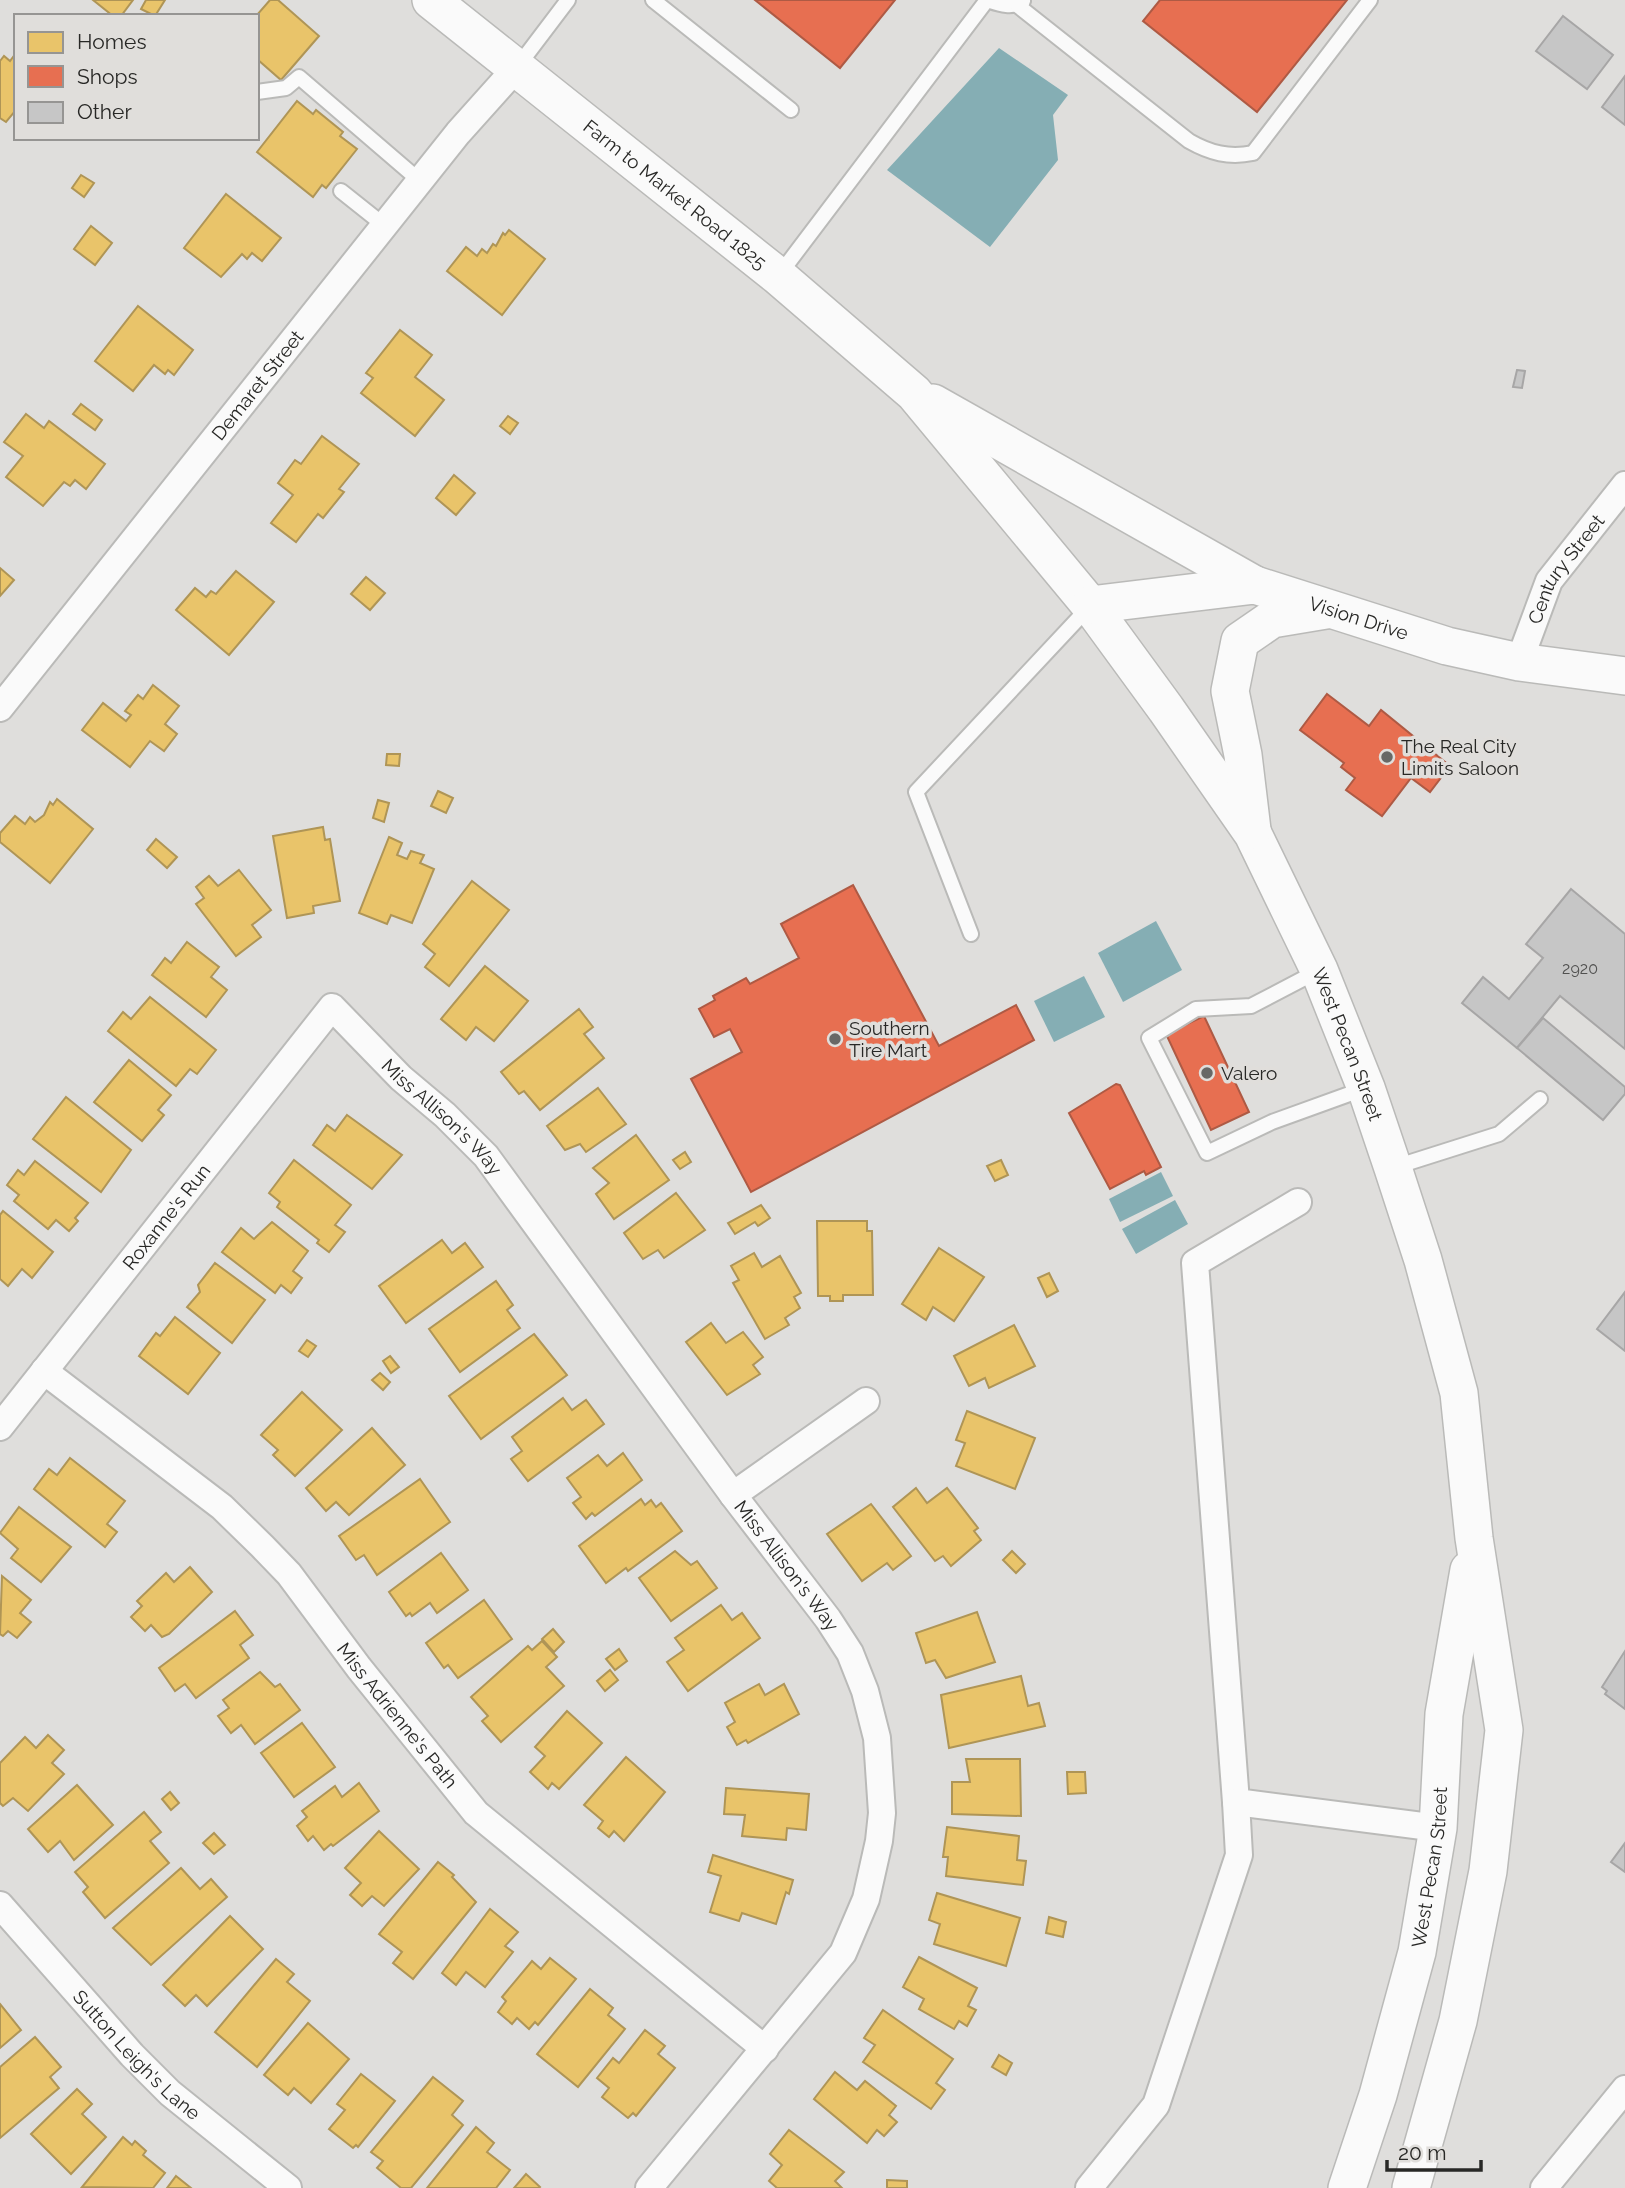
<svg xmlns="http://www.w3.org/2000/svg" width="1625" height="2188" font-family="Raleway,sans-serif">
<style>
.water{fill:#85aeb4}
.homes{fill:#e9c46a;stroke:#af9556;stroke-width:2}
.shops{fill:#e76f51;stroke:#ae5a44;stroke-width:2}
.building{fill:#c6c6c6;stroke:#a7a6a6;stroke-width:2}
.lines{fill:none;stroke-linecap:round;stroke-linejoin:round}
.lane-casing{stroke:#babab8;stroke-width:18}
.street-casing{stroke:#babab8;stroke-width:30}
.secondary-casing{stroke:#babab8;stroke-width:40}
.lane{stroke:#fafafa;stroke-width:14}
.street{stroke:#fafafa;stroke-width:26}
.secondary{stroke:#fafafa;stroke-width:37}
.poi-dot{fill:#686866;stroke:#e0dedb;stroke-width:2.5}
.labels{text-anchor:middle;stroke-width:7;stroke-linejoin:round;paint-order:stroke}
.number-label{font-size:16px;fill:#515150}
.street-label{font-size:19px;fill:#282826;stroke:#e0dedb}
.poi-label{font-size:19px;fill:#282826;stroke:#e0dedb;text-anchor:start}
</style>
<rect width="100%" height="100%" fill="#dfdedc"/>
<g class="water">
<polygon points="999,48 1068,95 1053,115 1058,160 990,247 887,170"/>
<polygon points="1156,921 1182,970 1123,1002 1098,953"/>
<polygon points="1084,976 1105,1017 1054,1042 1034,1001"/>
<polygon points="1161,1172 1173,1196 1120,1222 1109,1199"/>
<polygon points="1175,1200 1188,1224 1136,1254 1122,1229"/>
</g>
<g class="homes">
<polygon points="93,0 133,0 121,16 113,16"/>
<polygon points="146,0 165,0 155,16 141,9"/>
<polygon points="270,0 278,0 319,36 281,80 257,59 256,16"/>
<polygon points="16,53 16,110 6,122 0,118 0,61 4,56 10,61"/>
<polygon points="297,101 313,114 316,110 343,132 340,136 357,149 326,188 322,185 313,197 257,152"/>
<polygon points="81,175 94,183 84,197 72,188"/>
<polygon points="226,194 281,238 262,261 252,253 247,259 242,254 221,277 184,248"/>
<polygon points="91,226 112,243 95,265 74,249"/>
<polygon points="509,230 545,259 502,315 447,271 466,247 477,256 482,249 487,253 493,244 496,246 503,233 505,235"/>
<polygon points="138,306 193,350 174,375 168,370 165,374 154,365 133,391 95,361"/>
<polygon points="400,330 432,355 415,377 444,400 415,436 361,393 373,378 366,373"/>
<polygon points="81,404 102,420 95,430 73,414"/>
<polygon points="26,414 44,428 49,421 105,464 86,489 75,480 70,486 64,482 43,506 6,477 23,456 4,442"/>
<polygon points="508,416 518,423 510,434 500,426"/>
<polygon points="322,436 359,464 339,489 344,492 323,518 318,514 296,542 271,523 293,495 278,483 295,460 301,464"/>
<polygon points="454,475 475,493 456,515 436,498"/>
<polygon points="0,568 14,580 0,596"/>
<polygon points="236,571 274,602 229,655 176,610 195,588 206,597 211,591 216,594"/>
<polygon points="366,577 385,593 370,610 351,594"/>
<polygon points="153,685 179,706 165,724 177,734 164,751 150,741 130,767 82,730 103,703 126,721 131,715 125,711 138,695 143,699"/>
<polygon points="387,754 400,754 399,766 386,765"/>
<polygon points="438,791 453,798 446,813 431,806"/>
<polygon points="57,799 93,829 50,883 0,842 0,833 15,816 25,824 30,817 35,822 44,815 50,802 53,805"/>
<polygon points="378,800 389,803 384,822 373,818"/>
<polygon points="323,827 325,840 330,839 340,901 313,906 314,913 287,918 273,836"/>
<polygon points="389,837 402,843 397,855 407,859 411,851 424,855 420,863 434,869 412,923 391,915 387,924 359,913"/>
<polygon points="156,839 177,857 167,868 147,850"/>
<polygon points="239,870 271,910 252,925 261,937 236,956 196,904 204,898 196,887 209,876 218,886"/>
<polygon points="472,881 509,910 449,986 425,967 435,954 423,944"/>
<polygon points="187,942 219,967 211,977 227,990 206,1017 152,975 165,958 171,963"/>
<polygon points="485,966 528,1001 494,1041 476,1027 466,1040 441,1019"/>
<polygon points="150,997 216,1050 197,1074 190,1069 176,1086 108,1031 123,1012 131,1019"/>
<polygon points="579,1009 593,1027 584,1034 604,1058 540,1110 524,1091 519,1094 501,1072"/>
<polygon points="129,1060 171,1095 158,1110 164,1115 142,1141 94,1102"/>
<polygon points="598,1088 626,1124 586,1152 580,1144 565,1150 547,1126"/>
<polygon points="66,1097 131,1150 101,1192 33,1139"/>
<polygon points="347,1115 402,1155 372,1189 313,1145 327,1125 335,1131"/>
<polygon points="636,1135 669,1180 614,1219 596,1194 609,1183 593,1168"/>
<polygon points="685,1152 691,1162 680,1169 673,1160"/>
<polygon points="294,1160 351,1205 335,1225 345,1232 329,1252 317,1243 319,1240 277,1207 280,1202 269,1193"/>
<polygon points="1001,1160 1008,1175 995,1181 987,1166"/>
<polygon points="35,1161 88,1203 75,1218 78,1221 69,1231 56,1220 48,1229 14,1201 19,1195 7,1185 18,1170 24,1175"/>
<polygon points="676,1193 705,1230 664,1258 658,1250 643,1259 624,1233"/>
<polygon points="761,1205 770,1218 758,1226 755,1222 735,1234 728,1223"/>
<polygon points="3,1211 53,1252 32,1278 22,1269 8,1286 0,1279 0,1215"/>
<polygon points="817,1221 867,1221 867,1231 872,1231 873,1295 843,1295 843,1301 830,1301 830,1296 818,1296"/>
<polygon points="272,1222 308,1251 293,1271 302,1278 291,1293 281,1285 275,1293 222,1252 241,1228 254,1239"/>
<polygon points="442,1240 452,1253 465,1243 483,1267 406,1323 379,1286"/>
<polygon points="939,1248 984,1277 954,1321 933,1307 926,1320 902,1304"/>
<polygon points="754,1253 762,1267 780,1256 801,1293 794,1297 800,1308 785,1318 789,1325 765,1339 733,1283 739,1280 731,1266"/>
<polygon points="215,1263 265,1300 232,1343 187,1307 200,1292 198,1285"/>
<polygon points="1049,1273 1058,1291 1047,1297 1038,1278"/>
<polygon points="496,1281 513,1305 507,1310 520,1328 460,1372 429,1329"/>
<polygon points="175,1317 220,1353 188,1394 139,1356 156,1333 160,1336"/>
<polygon points="711,1323 726,1343 743,1332 763,1357 753,1365 760,1374 727,1395 686,1342"/>
<polygon points="1014,1325 1035,1366 989,1388 985,1378 969,1386 954,1356"/>
<polygon points="534,1334 567,1375 481,1439 449,1396"/>
<polygon points="307,1340 316,1346 308,1357 299,1351"/>
<polygon points="390,1356 399,1367 391,1373 383,1361"/>
<polygon points="380,1373 390,1382 383,1390 372,1380"/>
<polygon points="302,1392 342,1430 295,1476 273,1455 278,1450 261,1435"/>
<polygon points="563,1398 572,1410 586,1400 604,1424 528,1481 511,1459 522,1451 512,1437"/>
<polygon points="967,1411 1035,1438 1015,1489 956,1466 965,1443 956,1440"/>
<polygon points="372,1428 405,1465 349,1515 336,1502 326,1511 306,1488"/>
<polygon points="623,1453 642,1480 595,1516 592,1513 586,1519 573,1503 581,1497 567,1478 598,1455 607,1466"/>
<polygon points="70,1458 125,1501 107,1524 117,1532 105,1547 34,1489 49,1469 57,1475"/>
<polygon points="420,1479 450,1522 377,1575 364,1555 356,1560 339,1536"/>
<polygon points="916,1488 927,1503 947,1488 978,1528 974,1531 981,1540 951,1566 943,1556 935,1561 893,1507"/>
<polygon points="641,1499 645,1505 651,1500 656,1507 661,1503 682,1531 628,1571 626,1568 606,1583 579,1546"/>
<polygon points="871,1504 911,1556 893,1570 887,1563 862,1581 827,1534"/>
<polygon points="19,1507 71,1547 41,1582 11,1558 18,1549 0,1533"/>
<polygon points="675,1551 691,1565 697,1561 717,1588 671,1621 639,1578"/>
<polygon points="1012,1551 1025,1564 1016,1573 1003,1560"/>
<polygon points="441,1553 468,1590 437,1613 430,1603 412,1616 410,1613 406,1616 389,1592"/>
<polygon points="190,1567 212,1592 169,1634 162,1637 151,1625 145,1631 131,1617 142,1606 137,1601 166,1573 174,1582"/>
<polygon points="2,1576 31,1600 20,1613 31,1622 17,1638 8,1631 3,1636 0,1634"/>
<polygon points="484,1600 512,1639 458,1678 448,1665 444,1668 426,1643"/>
<polygon points="721,1605 732,1620 742,1613 760,1638 688,1691 667,1662 684,1650 675,1638"/>
<polygon points="235,1611 253,1635 240,1645 249,1658 196,1698 185,1684 175,1691 159,1668"/>
<polygon points="977,1612 995,1662 946,1678 935,1660 926,1663 916,1633"/>
<polygon points="553,1629 564,1642 554,1652 542,1639"/>
<polygon points="542,1641 557,1657 546,1667 564,1686 501,1742 482,1721 488,1716 471,1697 528,1646 532,1650"/>
<polygon points="619,1649 627,1661 615,1670 606,1659"/>
<polygon points="610,1670 618,1680 605,1691 597,1681"/>
<polygon points="260,1672 275,1687 280,1684 300,1710 255,1744 241,1725 231,1733 218,1716 229,1708 223,1700"/>
<polygon points="1021,1676 1028,1706 1039,1703 1045,1726 949,1748 941,1695"/>
<polygon points="759,1684 765,1695 784,1684 799,1714 748,1743 746,1740 737,1745 727,1727 735,1722 725,1703"/>
<polygon points="567,1711 602,1743 559,1789 552,1783 548,1789 530,1772 545,1756 535,1747"/>
<polygon points="302,1723 335,1767 294,1797 261,1753"/>
<polygon points="48,1735 64,1750 52,1763 64,1774 28,1811 13,1798 3,1806 0,1803 0,1763 25,1737 36,1748"/>
<polygon points="626,1757 665,1792 624,1841 614,1831 609,1837 598,1828 603,1821 584,1805"/>
<polygon points="966,1759 1020,1759 1021,1816 952,1814 952,1782 970,1782"/>
<polygon points="1067,1772 1085,1772 1086,1793 1068,1794"/>
<polygon points="359,1783 379,1811 333,1846 331,1844 324,1850 313,1836 308,1841 297,1826 307,1817 302,1811 335,1786 342,1797"/>
<polygon points="77,1785 113,1825 74,1860 60,1841 48,1852 28,1829"/>
<polygon points="726,1788 809,1794 806,1830 787,1828 786,1840 742,1836 745,1815 724,1814"/>
<polygon points="170,1792 179,1803 171,1810 162,1799"/>
<polygon points="144,1812 161,1832 150,1841 169,1863 105,1918 83,1892 88,1887 75,1872"/>
<polygon points="947,1827 1019,1836 1017,1860 1026,1861 1023,1885 946,1876 948,1857 943,1857"/>
<polygon points="379,1831 419,1869 384,1906 372,1896 362,1906 350,1895 361,1883 345,1868"/>
<polygon points="214,1833 225,1845 214,1854 203,1843"/>
<polygon points="713,1855 793,1880 789,1894 786,1892 776,1924 742,1913 739,1921 710,1912 721,1876 708,1872"/>
<polygon points="438,1862 454,1875 452,1877 476,1902 413,1979 393,1963 402,1952 379,1934"/>
<polygon points="181,1868 200,1889 211,1879 227,1897 151,1965 113,1928"/>
<polygon points="937,1893 1020,1918 1006,1966 934,1944 940,1924 929,1920"/>
<polygon points="490,1909 518,1932 505,1946 513,1952 485,1987 466,1972 456,1985 442,1973"/>
<polygon points="230,1916 263,1949 207,2006 196,1995 185,2006 163,1985"/>
<polygon points="1049,1917 1066,1922 1063,1937 1046,1933"/>
<polygon points="919,1957 977,1988 968,2006 976,2010 967,2026 959,2021 954,2029 919,2009 924,1999 903,1987"/>
<polygon points="550,1958 576,1979 538,2025 535,2022 529,2029 517,2018 512,2024 498,2012 506,2001 502,1997 532,1961 541,1969"/>
<polygon points="276,1959 294,1974 287,1982 310,2001 257,2067 215,2032"/>
<polygon points="590,1989 613,2008 608,2015 625,2029 578,2087 537,2054"/>
<polygon points="0,2004 21,2030 0,2048"/>
<polygon points="883,2010 953,2059 936,2083 945,2090 931,2109 863,2062 875,2045 864,2038"/>
<polygon points="308,2023 349,2059 311,2103 294,2088 288,2095 264,2075"/>
<polygon points="645,2030 665,2046 658,2054 675,2068 636,2116 633,2113 628,2118 602,2097 609,2088 597,2078 613,2058 619,2063"/>
<polygon points="35,2037 61,2067 50,2077 59,2088 0,2138 0,2067"/>
<polygon points="999,2055 1012,2063 1006,2075 992,2067"/>
<polygon points="835,2072 857,2090 865,2081 896,2106 889,2115 897,2122 884,2136 877,2130 867,2143 814,2099"/>
<polygon points="361,2074 395,2101 358,2147 356,2145 353,2148 329,2129 345,2110 337,2104"/>
<polygon points="433,2077 463,2101 452,2115 463,2125 411,2188 401,2188 377,2168 383,2161 371,2152"/>
<polygon points="77,2089 92,2104 82,2114 106,2137 71,2174 31,2134"/>
<polygon points="476,2127 494,2143 487,2152 510,2170 496,2188 427,2188"/>
<polygon points="789,2130 844,2172 835,2181 842,2188 777,2188 769,2181 782,2165 770,2154"/>
<polygon points="123,2137 132,2145 135,2141 146,2151 143,2155 165,2173 153,2188 82,2187"/>
<polygon points="526,2174 540,2187 539,2188 514,2188"/>
<polygon points="176,2176 191,2188 167,2188"/>
<polygon points="887,2180 907,2181 907,2188 887,2188"/>
</g>
<g class="shops">
<polygon points="755,0 895,0 840,68"/>
<polygon points="1160,0 1347,0 1257,112 1143,21"/>
<polygon points="1327,694 1369,726 1381,710 1450,766 1430,792 1411,778 1382,816 1346,790 1355,778 1341,767 1344,763 1300,730"/>
<polygon points="853,885 939,1046 1016,1005 1034,1040 751,1192 691,1079 742,1052 730,1029 714,1037 699,1009 715,1000 713,996 746,978 750,984 799,958 781,924"/>
<polygon points="1204,1016 1249,1112 1211,1130 1166,1034"/>
<polygon points="1116,1084 1120,1085 1161,1167 1146,1175 1144,1171 1110,1189 1069,1113"/>
</g>
<g class="building">
<polygon points="1563,16 1613,55 1587,89 1536,51"/>
<polygon points="1625,76 1625,125 1602,107"/>
<polygon points="1517,370 1525,371 1522,388 1513,387"/>
<polygon points="1571,889 1625,934 1625,1049 1560,996 1517,1048 1462,1003 1483,977 1509,999 1543,958 1526,944"/>
<polygon points="1543,1018 1625,1087 1625,1094 1603,1120 1517,1048"/>
<polygon points="1625,1292 1625,1351 1597,1329"/>
<polygon points="1625,1651 1625,1709 1605,1694 1607,1691 1602,1687"/>
<polygon points="1625,1843 1625,1872 1611,1862"/>
</g>
<g class="lines">
<g class="lane-casing">
<g id="lane">
<polyline points="653,0 791,110"/>
<path d="M987,0c12,4 25,9 36,1"/>
<path d="M1017,5l172,136c21,12 40,17 64,12l117,-153"/>
<polyline points="518,66 568,0"/>
<polyline points="257,92 286,88 299,77 420,181"/>
<polyline points="341,191 385,226"/>
<polyline points="779,275 987,0"/>
<polyline points="971,934 916,792 1090,606"/>
<polyline points="1318,971 1251,1006 1196,1009 1149,1038 1207,1153 1272,1122 1366,1088"/>
<polyline points="1395,1167 1499,1134 1540,1099"/>
</g>
</g>
<g class="street-casing">
<g id="street">
<path id="s1" d="M1519,662l30,-81 76,-96"/>
<path id="s2" d="M0,708l458,-575 60,-67"/>
<polyline points="1298,1202 1195,1263 1236,1802 1438,1828"/>
<path id="s3" d="M44,1371l178,136 40,39 27,28 70,94 117,145 289,236"/>
<path id="s4" d="M0,1427l332,-420 69,71 44,37 41,41 247,339 95,124 22,34 15,38 12,47 5,75 -3,28 -13,58 -23,54 -194,235"/>
<polyline points="733,1495 866,1401"/>
<path id="s5" d="M0,1905l132,150 38,38 118,95"/>
<polyline points="1089,2188 1156,2105 1239,1855 1236,1802"/>
<polyline points="1544,2188 1625,2089"/>
</g>
</g>
<g class="secondary-casing">
<g id="secondary">
<path id="s6" d="M431,0l347,276 136,117 176,212 76,104 87,125 66,136 47,118 27,80 30,92 36,133 15,145 30,192 -16,141 -30,150 -47,167"/>
<polyline points="933,403 1255,585"/>
<path id="s7" d="M1090,605l165,-20 192,61 72,16 106,14"/>
<polyline points="1252,830 1243,755 1230,691 1240,641 1272,619 1326,610"/>
<path id="s8" d="M1347,2188l31,-93 39,-143 21,-124 6,-114 25,-144"/>
</g>
</g>
<use href="#lane" class="lane"/>
<use href="#street" class="street"/>
<use href="#secondary" class="secondary"/>
</g>
<g class="poi-dot">
<circle cx="1387" cy="757" r="7"/>
<circle cx="835" cy="1039" r="7"/>
<circle cx="1207" cy="1073" r="7"/>
</g>
<g class="labels">
<g class="number-label">
<text x="1580" y="974">2920</text>
</g>
<g class="street-label">
<text dy="7" stroke="none"><textPath href="#s6" startOffset="312">Farm to Market Road 1825</textPath></text>
<text dy="7" stroke="none"><textPath href="#s2" startOffset="413">Demaret Street</textPath></text>
<text dy="7" stroke="none"><textPath href="#s1" startOffset="105">Century Street</textPath></text>
<text dy="7" stroke="none"><textPath href="#s7" startOffset="275">Vision Drive</textPath></text>
<text dy="7" stroke="none"><textPath href="#s6" startOffset="1410">West Pecan Street</textPath></text>
<text dy="7" stroke="none"><textPath href="#s4" startOffset="691">Miss Allison's Way</textPath></text>
<text dy="7" stroke="none"><textPath href="#s4" startOffset="268">Roxanne's Run</textPath></text>
<text dy="7" stroke="none"><textPath href="#s4" startOffset="1258">Miss Allison's Way</textPath></text>
<text dy="7" stroke="none"><textPath href="#s3" startOffset="497">Miss Adrienne's Path</textPath></text>
<text dy="7" stroke="none"><textPath href="#s8" startOffset="332">West Pecan Street</textPath></text>
<text dy="7" stroke="none"><textPath href="#s5" startOffset="203">Sutton Leigh's Lane</textPath></text>
</g>
<g class="poi-label">
<text x="1401" y="753">The Real City<tspan x="1401" dy="22">Limits Saloon</tspan></text>
<text x="849" y="1035">Southern<tspan x="849" dy="22">Tire Mart</tspan></text>
<text x="1221" y="1080">Valero</text>
</g>
</g>
<rect x="14" y="14" width="245" height="126" fill="#e0dedb" stroke="#969593" stroke-width="2"/>
<rect x="28" y="32" width="35" height="21" fill="#e9c46a" stroke="#969593" stroke-width="2"/>
<text x="77" y="49" font-size="21" fill="#282826">Homes</text>
<rect x="28" y="66" width="35" height="21" fill="#e76f51" stroke="#969593" stroke-width="2"/>
<text x="77" y="84" font-size="21" fill="#282826">Shops</text>
<rect x="28" y="102" width="35" height="21" fill="#c6c6c6" stroke="#969593" stroke-width="2"/>
<text x="77" y="119" font-size="21" fill="#282826">Other</text>
<path d="M1387 2160v10h94v-10" fill="none" stroke="#282826" stroke-width="3.5"/>
<text x="1398" y="2160" font-size="21" fill="#282826" stroke="#e0dedb" stroke-width="5" paint-order="stroke">20 m</text>
</svg>
